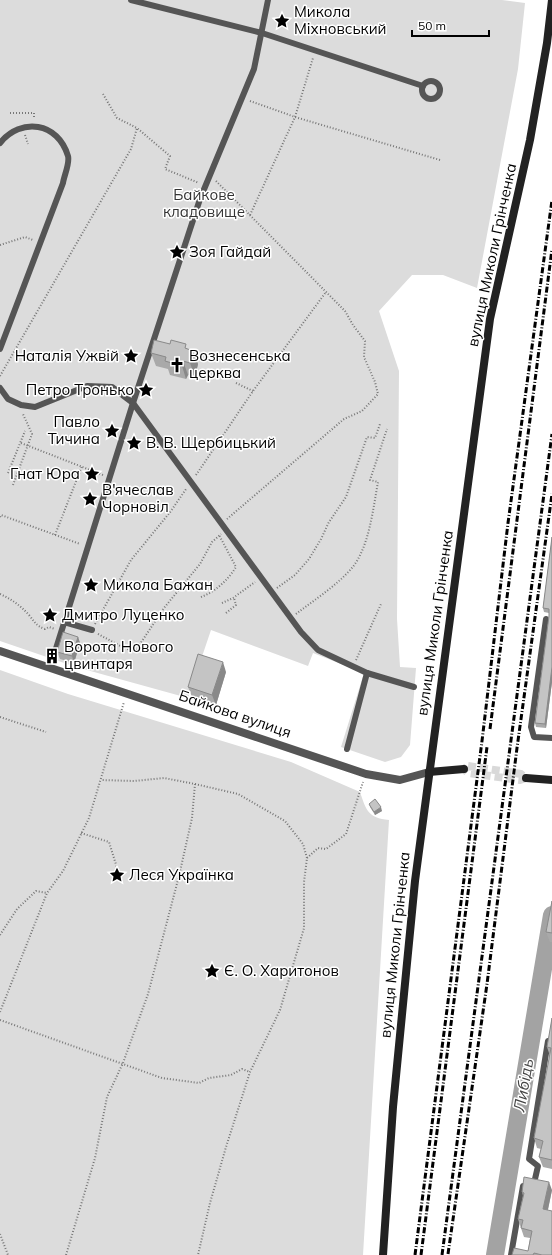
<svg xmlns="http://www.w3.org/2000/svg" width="552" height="1255" font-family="Mulish,sans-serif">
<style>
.green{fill:#dcdcdc}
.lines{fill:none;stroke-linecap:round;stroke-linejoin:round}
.river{stroke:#a3a3a3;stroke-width:18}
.secondary-tunnel{stroke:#d9d9d9;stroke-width:8;stroke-dasharray:8 4;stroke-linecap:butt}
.path{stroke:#777;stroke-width:2;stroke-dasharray:1 2;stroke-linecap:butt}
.service{stroke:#555;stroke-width:6}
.minor{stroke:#555;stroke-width:8}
.secondary{stroke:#222;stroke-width:8}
.rail{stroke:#000;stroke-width:3;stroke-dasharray:6 2 1 2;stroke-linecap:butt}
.wall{fill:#a9a9a9}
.shaded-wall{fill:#898989}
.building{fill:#c4c4c4;stroke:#898989}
.labels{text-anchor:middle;stroke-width:3;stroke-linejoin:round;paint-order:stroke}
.poi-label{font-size:15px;fill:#000;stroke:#fff;text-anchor:start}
.park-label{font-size:15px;fill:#333;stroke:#fff}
.street-label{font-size:15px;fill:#000;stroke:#fff}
.water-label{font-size:16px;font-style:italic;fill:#444;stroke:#fff}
</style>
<rect width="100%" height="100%" fill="#fff"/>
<g class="green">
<polygon points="0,0 502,0 525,3 518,69 477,288 443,275 412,275 379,311 399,371 397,619 400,667 416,668 410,745 401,757 385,762 341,747 364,673 313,653 308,666 211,630 188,698 76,667 0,641"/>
<path d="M0,670l68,24 223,68 69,30c6,18 8,26 29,28l-26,435h-363z"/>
</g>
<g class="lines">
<polyline class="river" points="495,1255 552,915"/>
<polygon class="secondary-tunnel" points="468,766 521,774 526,778 520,780 468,773 464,769"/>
<g class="path">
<polyline points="103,94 117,118 137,128"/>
<polyline points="250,101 295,117 440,160"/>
<polyline points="10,113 34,113 34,119"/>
<polyline points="25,135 28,144"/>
<polyline points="216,181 345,311 353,325 365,341 364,357 375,382 378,394 362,411 344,419 227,519"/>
<polyline points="250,215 295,117 313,58"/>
<polyline points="0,245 25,237 33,240"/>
<polyline points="0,376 131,149 137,128 170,156 165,169 199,183"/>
<polyline points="236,383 253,391"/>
<polyline points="21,443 103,475"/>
<polyline points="8,473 25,431"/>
<polyline points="196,475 253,391 326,292"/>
<polyline points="13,485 32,434 23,414"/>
<polyline points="0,517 1,515 80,544"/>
<polyline points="55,535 82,466"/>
<polyline points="277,588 295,575 309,559 321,539 329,522 346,497 367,437 375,438 380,424"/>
<path d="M0,594c11,5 20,11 29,21 5,6 7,11 16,14l4,-2 6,2"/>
<path d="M201,597c14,-5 27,-17 35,-30l-17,-32"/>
<polyline points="222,603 233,598 255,582"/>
<polyline points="226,613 236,605 234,598"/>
<path d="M296,614c18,-14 39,-27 55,-45 18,-20 22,-60 27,-87l-8,-2 17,-51"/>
<polyline points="95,624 131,560 171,511 186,489"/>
<polyline points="98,634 126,649 136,650 164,608 200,564 212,542 221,534"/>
<polyline points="356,660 381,604"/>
<polyline points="0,717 46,732"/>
<polyline points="195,784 238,794 285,821 303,844 307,858 304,882 304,928 280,1010 250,1072 226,1147 210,1203 198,1255"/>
<polyline points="81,833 109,842 118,871 117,875"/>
<polyline points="307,858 318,848 326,849 346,834 363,782"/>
<polyline points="0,935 17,909 36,891 47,893"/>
<polyline points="0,1012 47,893 63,871 89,818 124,702"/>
<polyline points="0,1020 162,1078 199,1083 209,1078 231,1075 242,1069 250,1072"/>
<polyline points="0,1234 8,1255"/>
<polyline points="66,1255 95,1158 107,1097 123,1063 148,994 179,876 192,818 195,784 164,778 134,781 101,780"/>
</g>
<g class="service">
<polyline points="131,0 262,33 423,86"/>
<circle cx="431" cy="90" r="9"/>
<path d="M0,143c21,-26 58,-21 68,13 2,7 -4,20 -5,27l-63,166"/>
<polyline points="0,388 8,399 21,405 35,407 87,386 112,387 133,403 301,632 318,650 367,673 414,687"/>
<polyline points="546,619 531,727 534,737 552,738"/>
<polyline points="64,622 92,630"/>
<polyline points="54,655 133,403 200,199 254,69 268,0"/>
<polyline points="347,749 367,673"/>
<polyline points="535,1179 538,1166 529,1159 548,1041"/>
<polyline points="511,1255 523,1186"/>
</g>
<polyline class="minor" points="0,651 366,774 400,780 429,772"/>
<g class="secondary">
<polyline points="429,772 464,769"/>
<polyline points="526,778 552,780"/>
<polyline points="383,1255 393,1107 415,881 490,319 530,140 547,43 552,0"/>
</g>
<g class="rail">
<polyline points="490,729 552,249"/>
<polyline points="448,1254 487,984 517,748 552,494"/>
<polyline points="415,1255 482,741 508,523 552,200"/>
<polyline points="421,1255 487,747"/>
<polyline points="442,1255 552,434"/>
</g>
</g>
<g class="wall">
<polygon points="188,349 198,364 195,377 188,375 186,379 170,375 168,369 156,366 151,353"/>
<polygon points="552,537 552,682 546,728 536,727 535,723 549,616 549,613 544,612 543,608"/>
<polygon points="78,637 80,643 74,663 60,659 57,652"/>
<polygon points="226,672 216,705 192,697 188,687"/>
<polygon points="369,804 382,811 375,815 370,807"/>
<polygon points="552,901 552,942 550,942 546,932"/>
<polygon points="552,1018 552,1169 543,1167 539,1157 541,1149 537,1148 534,1138 550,1056 547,1047"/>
<polygon points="552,1190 548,1210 552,1255 512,1255 528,1251 530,1238 524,1237 518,1219 523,1196 522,1192"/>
</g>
<g class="shaded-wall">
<polygon points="193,351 198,364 195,377 190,363"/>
<polygon points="183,361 188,375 186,379 182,366"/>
<polygon points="78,637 80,643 74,663 72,656"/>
<polygon points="223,662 226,672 216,705 212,695"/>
<polygon points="552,667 552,682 546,728 545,724"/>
<polygon points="381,807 382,811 375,815 374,812"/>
<polygon points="549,1182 552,1190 546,1218 543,1209"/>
</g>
<g class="building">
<polygon points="154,340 170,344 171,340 186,344 185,348 193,351 190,363 183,361 182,366 165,361 166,357 151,353"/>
<polygon points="552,537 552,667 545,724 535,723 549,616 549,609 543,608"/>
<polygon points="63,632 78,637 72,656 57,652"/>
<polygon points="198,654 223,662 212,695 188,687"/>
<polygon points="375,799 381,807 374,812 369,804"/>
<polygon points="552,901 552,933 546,932"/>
<polygon points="552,1018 552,1160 539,1157 543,1141 534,1138 551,1048 547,1047"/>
<polygon points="524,1177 549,1182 543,1209 552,1211 552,1255 542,1255 534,1253 533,1255 512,1255 514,1248 528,1251 532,1231 521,1228 523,1220 518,1219 524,1193 522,1192"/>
</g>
<defs>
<g id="sight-bare" transform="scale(1.2)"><path d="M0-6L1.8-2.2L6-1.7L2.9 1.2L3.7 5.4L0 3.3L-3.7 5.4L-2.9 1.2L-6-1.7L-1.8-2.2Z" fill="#000" stroke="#fff" stroke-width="2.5" paint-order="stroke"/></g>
<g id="church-bare" transform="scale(1.2)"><path d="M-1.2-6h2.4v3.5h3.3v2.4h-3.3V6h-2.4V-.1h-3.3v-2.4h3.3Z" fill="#000" stroke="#fff" stroke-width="2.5" paint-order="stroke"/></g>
<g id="building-bare" transform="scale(1.2)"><path d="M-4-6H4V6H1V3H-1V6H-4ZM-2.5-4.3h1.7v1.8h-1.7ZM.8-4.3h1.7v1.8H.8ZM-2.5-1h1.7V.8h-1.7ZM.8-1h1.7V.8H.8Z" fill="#000" stroke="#fff" stroke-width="2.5" paint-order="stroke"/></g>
</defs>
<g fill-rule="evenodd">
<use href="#sight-bare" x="282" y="21"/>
<use href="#sight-bare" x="177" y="252"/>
<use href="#sight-bare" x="131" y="356"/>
<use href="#church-bare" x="177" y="365"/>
<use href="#sight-bare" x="146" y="390"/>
<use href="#sight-bare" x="112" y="431"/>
<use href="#sight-bare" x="134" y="443"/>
<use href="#sight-bare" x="92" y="474"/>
<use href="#sight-bare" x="90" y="499"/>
<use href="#sight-bare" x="91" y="585"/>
<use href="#sight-bare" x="50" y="615"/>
<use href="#building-bare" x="52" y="656"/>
<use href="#sight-bare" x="117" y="875"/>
<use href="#sight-bare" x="212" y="971"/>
</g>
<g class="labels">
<g class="poi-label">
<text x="294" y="17">Микола<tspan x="294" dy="17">Міхновський</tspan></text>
<text x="189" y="257">Зоя Гайдай</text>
<text x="119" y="361" text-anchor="end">Наталія Ужвій</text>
<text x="189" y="361">Вознесенська<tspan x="189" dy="17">церква</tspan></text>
<text x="134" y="395" text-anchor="end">Петро Тронько</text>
<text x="100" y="427" text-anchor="end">Павло<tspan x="100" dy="17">Тичина</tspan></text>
<text x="146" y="448">В. В. Щербицький</text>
<text x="80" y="479" text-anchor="end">Гнат Юра</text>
<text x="102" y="495">В'ячеслав<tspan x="102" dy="17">Чорновіл</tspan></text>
<text x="103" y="590">Микола Бажан</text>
<text x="62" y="620">Дмитро Луценко</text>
<text x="64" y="652">Ворота Нового<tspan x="64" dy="17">цвинтаря</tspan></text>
<text x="129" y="880">Леся Українка</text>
<text x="224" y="976">Є. О. Харитонов</text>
</g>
<g class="park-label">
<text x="204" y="200">Байкове<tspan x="204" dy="17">кладовище</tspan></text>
</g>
<g class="street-label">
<text transform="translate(492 255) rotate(-78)" y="5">вулиця Миколи Грінченка</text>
<text transform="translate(435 623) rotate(-82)" y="5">вулиця Миколи Грінченка</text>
<text transform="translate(235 714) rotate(19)" y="5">Байкова вулиця</text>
<text transform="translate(395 945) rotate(-84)" y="5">вулиця Миколи Грінченка</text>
</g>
<g class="water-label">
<text transform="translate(523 1085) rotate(-80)" y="6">Либідь</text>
</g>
</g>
<path d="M412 30v6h77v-6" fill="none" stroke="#000000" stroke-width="2"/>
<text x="418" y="30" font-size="12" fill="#000000" stroke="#ffffff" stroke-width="3" paint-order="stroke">50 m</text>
</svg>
